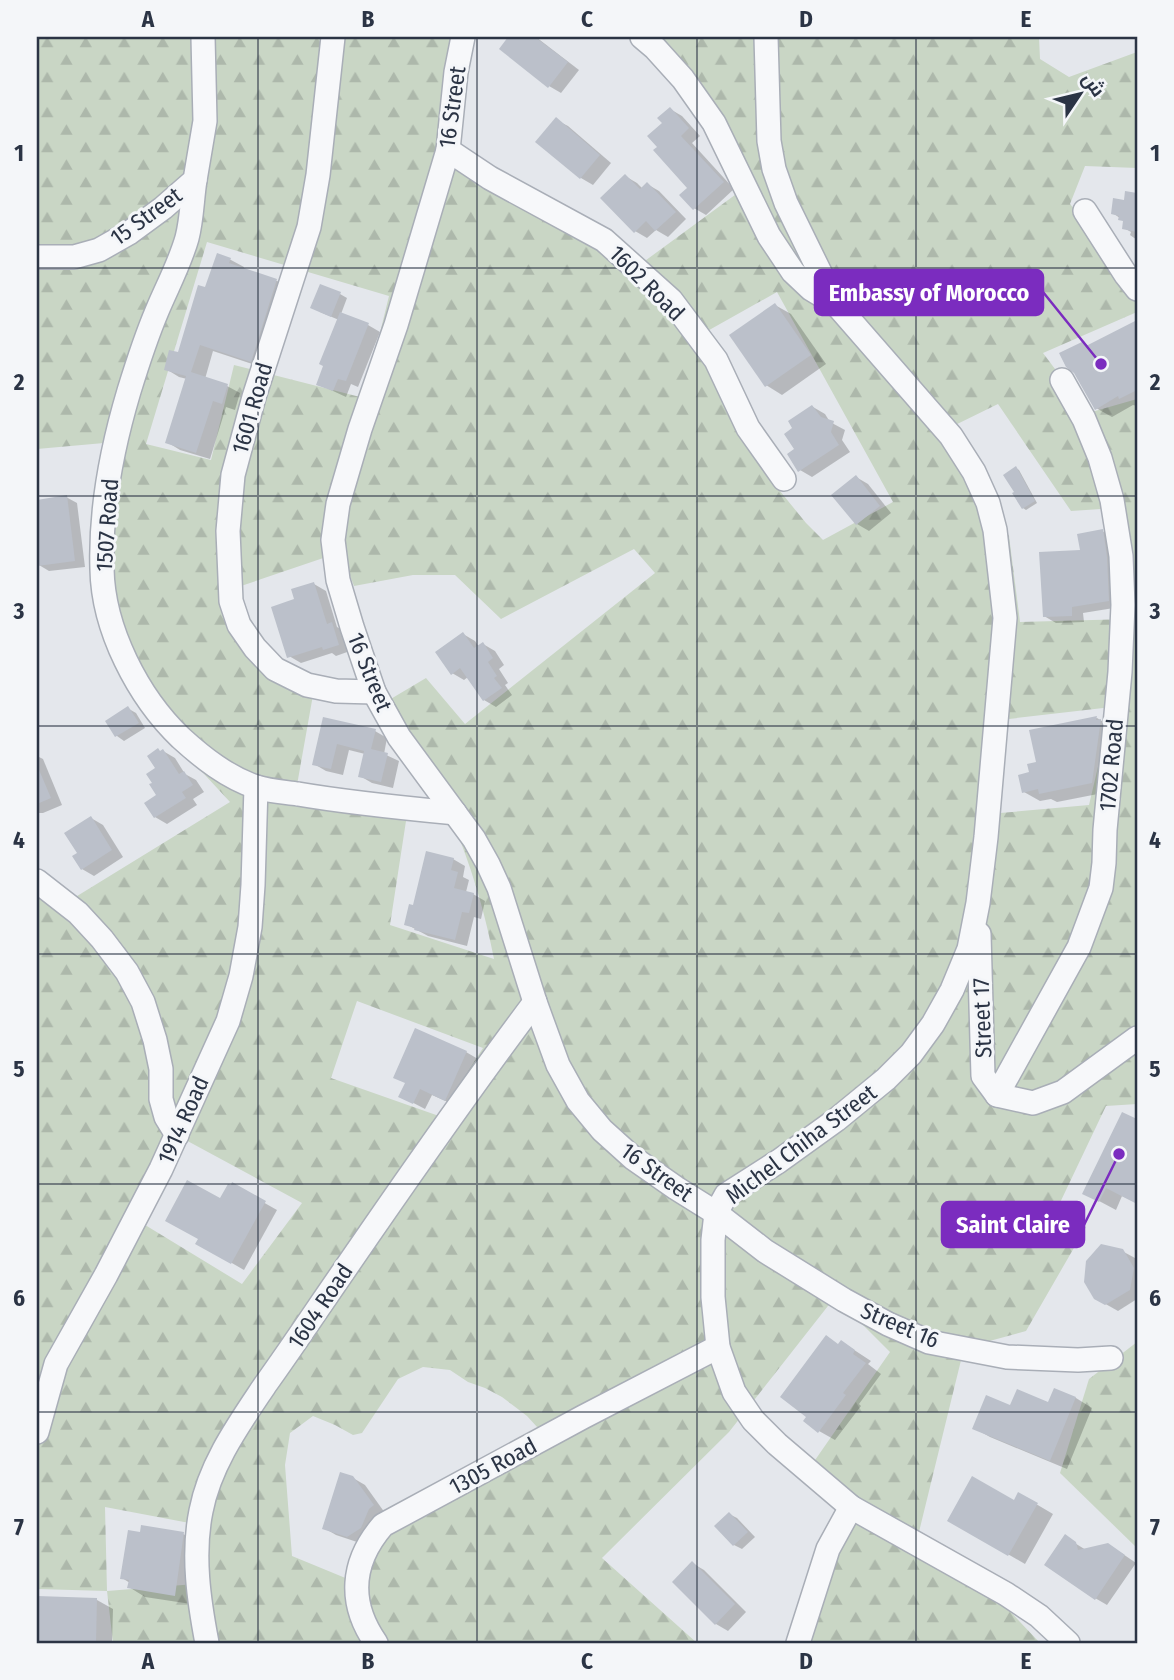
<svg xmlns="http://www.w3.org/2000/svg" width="1174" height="1680" font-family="'Fira Sans Condensed',Cairo,sans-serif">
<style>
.forest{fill:url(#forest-firs);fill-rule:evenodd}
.shadow{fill:#0003}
.building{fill:#bbc0ca}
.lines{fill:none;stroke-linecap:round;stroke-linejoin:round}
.minor-casing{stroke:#a9aeb7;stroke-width:26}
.minor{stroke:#f7f8fa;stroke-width:23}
.grid{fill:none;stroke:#2b3445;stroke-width:2;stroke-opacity:0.55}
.labels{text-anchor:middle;stroke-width:6;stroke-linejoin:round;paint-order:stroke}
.street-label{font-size:23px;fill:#2b3445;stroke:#f4f6f9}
.leader{fill:none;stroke:#7b2cbf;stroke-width:2.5}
.callout-dot{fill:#7b2cbf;stroke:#f4f6f9;stroke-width:2.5}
.callout{fill:#7b2cbf;stroke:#7b2cbf;stroke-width:2.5}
.callout-label{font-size:24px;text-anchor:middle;font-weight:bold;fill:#fff}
.neatline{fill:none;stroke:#2b3445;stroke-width:2.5}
.grid-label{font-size:23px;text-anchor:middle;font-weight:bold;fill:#2b3445}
</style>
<defs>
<pattern id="forest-firs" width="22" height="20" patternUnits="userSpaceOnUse" patternTransform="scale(1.75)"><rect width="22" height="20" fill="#c9d6c5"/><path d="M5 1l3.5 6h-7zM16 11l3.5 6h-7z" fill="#adb8ab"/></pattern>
</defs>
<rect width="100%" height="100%" fill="#e4e7ec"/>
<g class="forest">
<path d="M37,37h279l19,4 1,-4h131l-27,107 198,122 116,-85 -116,-144h401l1,22 29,18 68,-25v116l-52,-2 -15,38 67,79v29l-94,41 45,60 49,-14v705l-31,2 -49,103 29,18 -60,104 -62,17 -46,188 83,66 39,41h-243l42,-137 -35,-30 86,-124 -55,-55 -106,135 -127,126 95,85h-584l-6,-52 -70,-2v-694l19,14 174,-107 -62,-67 -14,-19 -52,-152 2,-121 -67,6zM207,242l182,54 -25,102 -130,-33 -23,95 -65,-16zM777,292l116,210 -70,38 -17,-17 -31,-38 -80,-147zM998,404l73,107 45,-3 13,111 -109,3 -11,-86 -64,-106zM634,549l21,24 -190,151 -39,-46 -37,22c24,46 51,91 71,140 15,39 26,78 34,119l-104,-34 16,-104 -112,-19 19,-107 -62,-66 -8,-28 -2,-15 100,-34 13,34 59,-11h42l46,44zM1112,707l-23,98 -89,8 -9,-92zM357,1001l126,47 -44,68 -108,-38zM169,1131l133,72 -60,81 -110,-67zM423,1367l27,3 18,12 17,6 17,9 25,19 21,23 -170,98 -18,47 -68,-28 -7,-91 5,-32 23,-17 22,9 18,10 9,-2 36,-54zM105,1507l95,18 -5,59 -88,7z"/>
<polygon points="1137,1342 1137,1548 1060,1473 1089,1379"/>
</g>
<g class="shadow">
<polygon points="510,37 536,37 579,70 561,93 549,86 501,49"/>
<polygon points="670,109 682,116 700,136 692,143 734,189 706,215 694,208 689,188 664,123"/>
<polygon points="556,120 568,126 611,163 593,185 581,178"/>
<polygon points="625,176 637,183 643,189 647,184 659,191 686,219 668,237 656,230 647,238 635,231"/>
<polygon points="1137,191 1137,240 1130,235 1131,232 1124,228 1125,222 1113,213 1125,202 1137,195"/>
<polygon points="218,255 231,260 244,267 243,270 277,281 290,288 264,368 213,351 205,379 227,386 240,393 235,410 226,407 210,459 180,450 167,442 187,379 179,377 166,369 179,354 206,289"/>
<polygon points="340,294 347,298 341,314 368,325 380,332 358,387 351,384 346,397 318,384 339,320 320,312"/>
<polygon points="775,305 791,314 826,364 782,395 766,385"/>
<polygon points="1137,322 1137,406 1133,405 1112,417 1096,408 1084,343 1089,346"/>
<polygon points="813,407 825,414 830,422 845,430 842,440 850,452 812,477 800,470 797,449"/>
<polygon points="1016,468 1019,470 1037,503 1026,510 1023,508"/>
<polygon points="856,477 868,484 891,513 869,531 857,524"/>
<polygon points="66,497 77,503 85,567 49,571 39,565 37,551 37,502"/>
<polygon points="1102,531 1114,538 1120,607 1083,613 1084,622 1056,623 1044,616 1082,552"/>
<polygon points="314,584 326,591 337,627 344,631 350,651 336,656 332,653 301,663 289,656 297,600"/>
<polygon points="463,634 475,641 479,647 483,644 495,651 504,665 499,669 508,683 505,685 512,695 496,707 484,700 468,677 464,680 452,673"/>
<polygon points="129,709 136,713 145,728 124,741 117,736 108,721"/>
<polygon points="1097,718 1117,730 1108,792 1057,802 1051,799 1040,801 1024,792 1038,763 1031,732"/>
<polygon points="324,719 375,731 387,738 384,754 399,761 393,788 372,783 360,776 365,754 349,750 343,775 326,771 314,764"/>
<polygon points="163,751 175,758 185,774 196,780 204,792 193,799 197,805 167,824 155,817 159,795 158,769"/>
<polygon points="37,756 43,759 62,805 43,813 37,813"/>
<polygon points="91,818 103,825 123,857 94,876 82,869 79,853"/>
<polygon points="453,859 465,866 463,877 469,880 466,892 473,894 485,901 481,919 474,917 467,946 428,936 406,924 414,907"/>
<polygon points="466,1052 478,1059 457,1106 432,1095 425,1109 400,1096"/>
<polygon points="1123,1114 1137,1121 1137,1203 1122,1196 1116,1210 1084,1193"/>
<polygon points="233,1185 277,1210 244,1270 197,1243 221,1200"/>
<polygon points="1122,1251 1135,1258 1137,1262 1137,1299 1118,1311 1095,1298"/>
<polygon points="842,1342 871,1361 868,1364 881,1374 859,1404 861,1406 835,1440 819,1431 839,1345"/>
<polygon points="1055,1390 1076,1398 1092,1408 1067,1469 990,1437 974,1428 1049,1404"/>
<polygon points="353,1478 365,1485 385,1513 360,1543 336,1535 324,1528"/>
<polygon points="1019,1494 1053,1514 1025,1564 949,1520 1014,1502"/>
<polygon points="729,1514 737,1518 755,1537 742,1549 734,1545"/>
<polygon points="183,1534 200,1543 191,1604 145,1597 129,1587 130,1583 122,1578"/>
<polygon points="1065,1537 1086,1550 1120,1552 1136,1563 1107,1605 1095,1598"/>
<polygon points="692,1563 704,1570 746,1612 728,1631 716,1624"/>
<polygon points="37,1598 97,1600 113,1609 112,1643 37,1643"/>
</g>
<g class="building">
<polygon points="508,37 535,37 568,62 548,88 499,49"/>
<polygon points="670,107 689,128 681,136 724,182 693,210 679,195 687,188 653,150 657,147 647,136 662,123 657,118"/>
<polygon points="556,117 600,155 580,179 535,142"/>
<polygon points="625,174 640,189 647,182 676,212 655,231 646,221 634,233 600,198"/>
<polygon points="1125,191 1137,193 1137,232 1122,229 1123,221 1118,220 1119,216 1111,214 1113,198 1124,200"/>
<polygon points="217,253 231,258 229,263 277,279 251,362 200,345 191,372 228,384 222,404 213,401 196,453 165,443 186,376 164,370 169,350 178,352 198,285 205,287"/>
<polygon points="320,284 341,292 331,317 310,308"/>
<polygon points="775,303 811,355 765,387 729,335"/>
<polygon points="340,312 369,323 346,381 338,379 333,391 316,385 323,366 319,364"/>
<polygon points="1137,320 1137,390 1119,399 1118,396 1095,410 1074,373 1066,367 1059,353 1084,341 1086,346"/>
<polygon points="812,405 821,417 834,421 831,432 839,445 798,472 787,454 794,449 784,434 792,428 788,421"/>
<polygon points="1016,466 1035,501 1022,509 1012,493 1014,492 1003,475"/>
<polygon points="856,475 880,506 856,525 831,495"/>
<polygon points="67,495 75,561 37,566 37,500"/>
<polygon points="1103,529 1107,557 1109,601 1072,607 1072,616 1043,617 1039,552 1080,550 1077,534"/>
<polygon points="314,582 327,624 332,622 339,645 323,650 322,647 287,658 271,607 294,599 291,589"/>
<polygon points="463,632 474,648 483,642 493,658 488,662 497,676 494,678 502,688 483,701 460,668 451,675 435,652"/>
<polygon points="128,706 139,723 115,737 105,721"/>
<polygon points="1097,716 1096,720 1101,719 1092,783 1039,794 1038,789 1022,793 1018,775 1029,772 1027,764 1036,762 1029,730"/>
<polygon points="323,717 376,729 371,749 388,753 381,782 358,777 364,751 337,744 331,769 312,765"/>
<polygon points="158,748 160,751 163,749 179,774 184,771 193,785 182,792 186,798 154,818 144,803 156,795 149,784 152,783 146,774 155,768 147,756"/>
<polygon points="37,765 51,798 37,804"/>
<polygon points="91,816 112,850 81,870 72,856 77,853 64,833"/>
<polygon points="426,851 454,858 451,870 458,872 454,888 474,893 469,913 462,912 455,940 414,930 415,928 404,925 409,904 413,905"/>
<polygon points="415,1028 467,1051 445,1101 420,1089 413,1104 398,1097 405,1083 393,1078"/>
<polygon points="1122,1112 1137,1119 1137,1204 1106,1188 1099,1202 1082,1194"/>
<polygon points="187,1180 220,1198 228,1184 231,1185 232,1182 266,1201 231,1264 195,1244 198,1239 165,1221"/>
<polygon points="1101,1244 1123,1249 1134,1268 1130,1290 1105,1305 1094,1299 1084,1282 1086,1261"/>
<polygon points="826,1335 838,1344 841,1340 855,1350 853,1354 866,1363 843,1393 846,1395 818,1433 803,1421 806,1417 780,1397"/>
<polygon points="1054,1388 1076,1397 1050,1461 972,1429 986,1395 1010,1405 1017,1389 1048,1402"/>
<polygon points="340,1472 353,1476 374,1505 369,1509 361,1528 347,1537 322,1529"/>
<polygon points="972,1476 1014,1500 1018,1492 1038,1503 1008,1556 947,1521"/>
<polygon points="729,1512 748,1532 733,1546 714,1526"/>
<polygon points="141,1525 184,1532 175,1596 127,1588 129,1580 120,1579 128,1530 140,1532"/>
<polygon points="1065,1534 1076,1542 1078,1550 1108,1543 1125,1555 1095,1600 1044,1565"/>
<polygon points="692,1561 735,1604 715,1625 672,1582"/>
<polygon points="37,1596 97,1598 96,1643 37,1643"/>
</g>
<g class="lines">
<g class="minor-casing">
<g id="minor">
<polyline points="333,37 318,175 309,227 254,397 233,475 228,531 231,601 239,625 255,648 275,669 307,685 336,691 374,692"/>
<polyline points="463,37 456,72 448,150 396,325 360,429 338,504 333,540 338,580 352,627 374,692 399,737 474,839 488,864 499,888 535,1002 558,1065 578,1101 602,1130 633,1158 676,1188 716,1213 765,1251 844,1300 888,1324 929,1342 1007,1357 1078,1360 1111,1358"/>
<polyline points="642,37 655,48 683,79 714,123 769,236 793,272 811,289 834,303"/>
<polyline points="766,37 769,141 774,169 786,203 835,303 951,436 974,472 988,503 995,530 1005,618 986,837 978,903 969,949 952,990 933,1024 911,1054 886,1079 836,1120 779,1161 726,1195 716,1213 713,1240 713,1297 718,1347 734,1392 753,1420 777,1444 851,1507 1006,1594 1039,1616 1068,1643"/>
<polyline points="448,150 490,178 604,240 671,300 716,360 748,428 784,479"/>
<path d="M195,180c-3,19 -3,39 -8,58 -7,25 -20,49 -30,73 -11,26 -20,54 -28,80 -17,57 -29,118 -27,178 1,60 36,128 79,169 22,20 46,39 75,49 13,4 28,5 42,7 52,9 105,14 157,19"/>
<polyline points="1085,211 1126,275 1137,289"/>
<polyline points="37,257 74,257 99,250 129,233 163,208 195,180 205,121 203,37"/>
<polyline points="37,881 78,913 102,939 127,972 143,1002 155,1040 161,1069 161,1099 166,1117 177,1135"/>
<polyline points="979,934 983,1076 997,1095 1033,1103 1063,1092 1137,1038"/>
<polyline points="997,1095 1079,947 1101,888 1104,863 1105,830 1120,672 1123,605 1121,556 1112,500 1100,458 1084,419 1062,380"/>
<polyline points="37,1432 56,1364 106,1275 161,1169 228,1021 241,976 250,927 253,885 256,787"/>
<path d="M207,1643c-8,-42 -15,-88 -6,-132 9,-47 38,-87 64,-126 18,-25 35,-50 52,-75 71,-104 142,-207 218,-308"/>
<path d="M376,1643c-28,-40 -25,-81 7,-118l200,-108 135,-70"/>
<polyline points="798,1643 828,1549 851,1507"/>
</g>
</g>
<use href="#minor" class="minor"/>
</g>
<path class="grid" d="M258,37v1606M477,37v1606M697,37v1606M916,37v1606M37,268h1100M37,496h1100M37,726h1100M37,954h1100M37,1184h1100M37,1412h1100"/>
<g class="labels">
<g class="street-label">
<text transform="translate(452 107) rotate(-82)" y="8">16 Street</text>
<text transform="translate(146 216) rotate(-36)" y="8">15 Street</text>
<text transform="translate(647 283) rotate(45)" y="8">1602 Road</text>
<text transform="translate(252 408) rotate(-74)" y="8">1601 Road</text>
<text transform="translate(107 525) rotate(-86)" y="8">1507 Road</text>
<text transform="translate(370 672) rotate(68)" y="8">16 Street</text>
<text transform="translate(1111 765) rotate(-85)" y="8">1702 Road</text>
<text transform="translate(982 1018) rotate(-92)" y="8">Street 17</text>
<text transform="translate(183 1120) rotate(-66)" y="8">1914 Road</text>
<text transform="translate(801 1144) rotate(-37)" y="8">Michel Chiha Street</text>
<text transform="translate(657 1172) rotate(36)" y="8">16 Street</text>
<text transform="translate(320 1306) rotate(-56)" y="8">1604 Road</text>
<text transform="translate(900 1325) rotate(23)" y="8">Street 16</text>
<text transform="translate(493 1466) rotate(-28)" y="8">1305 Road</text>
</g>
</g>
<path class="leader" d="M1101 364L1043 292M1119 1154L1084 1225"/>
<g class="callout-dot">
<circle cx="1101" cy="364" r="7"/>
<circle cx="1119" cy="1154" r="7"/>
</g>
<g class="callout">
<rect x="815" y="270" width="228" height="45" rx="7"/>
<rect x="942" y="1202" width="142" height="45" rx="7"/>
</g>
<g class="callout-label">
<text x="929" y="301">Embassy of Morocco</text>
<text x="1013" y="1233">Saint Claire</text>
</g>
<rect width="1174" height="1680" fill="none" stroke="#f4f6f9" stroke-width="77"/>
<g transform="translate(1080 94) rotate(55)" stroke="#f4f6f9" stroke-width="5" paint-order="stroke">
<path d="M0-5L12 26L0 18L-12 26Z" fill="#2b3445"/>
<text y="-10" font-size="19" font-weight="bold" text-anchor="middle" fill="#2b3445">ش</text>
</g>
<rect x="38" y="38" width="1098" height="1604" class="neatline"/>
<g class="grid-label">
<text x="148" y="27">A</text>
<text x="368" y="27">B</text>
<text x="587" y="27">C</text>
<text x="806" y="27">D</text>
<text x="1026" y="27">E</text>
<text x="19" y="161">1</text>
<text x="1155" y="161">1</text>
<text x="19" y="390">2</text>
<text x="1155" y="390">2</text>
<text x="19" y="619">3</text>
<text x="1155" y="619">3</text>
<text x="19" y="848">4</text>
<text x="1155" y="848">4</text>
<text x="19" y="1077">5</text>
<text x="1155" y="1077">5</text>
<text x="19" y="1306">6</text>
<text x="1155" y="1306">6</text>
<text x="19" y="1535">7</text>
<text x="1155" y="1535">7</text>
<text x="148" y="1669">A</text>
<text x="368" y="1669">B</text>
<text x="587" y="1669">C</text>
<text x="806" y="1669">D</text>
<text x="1026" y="1669">E</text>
</g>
</svg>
